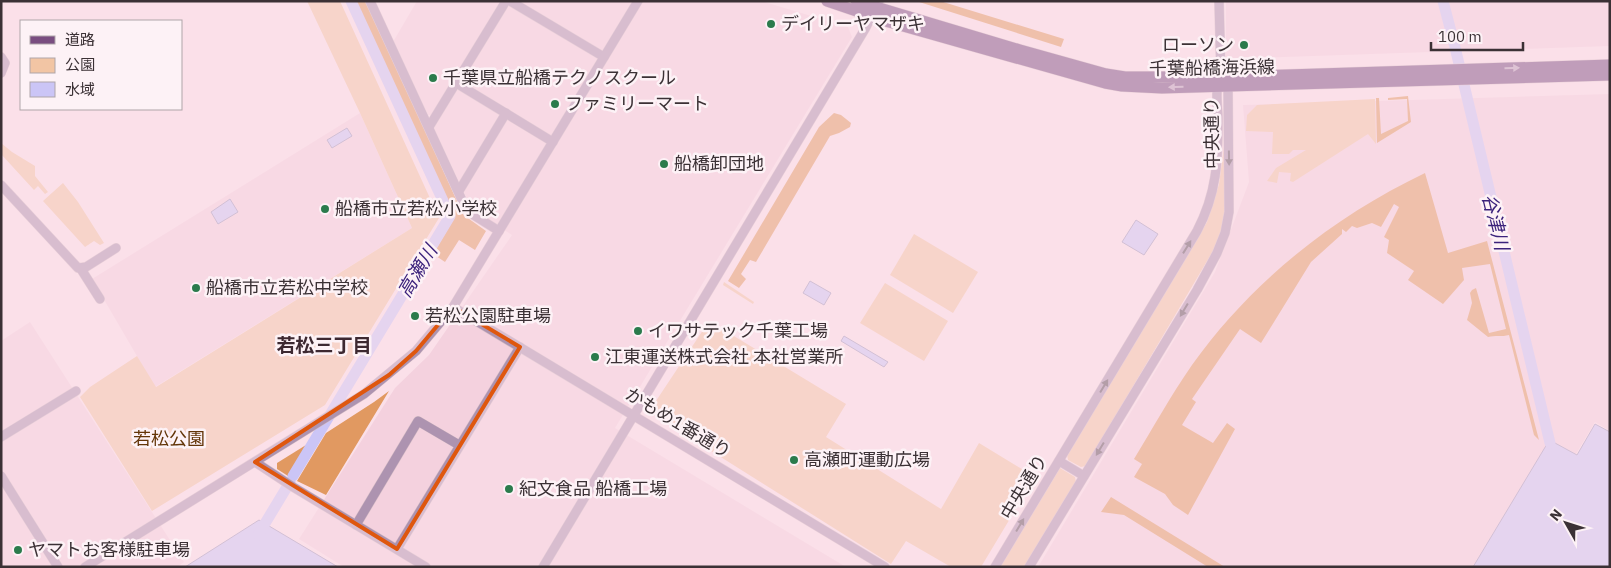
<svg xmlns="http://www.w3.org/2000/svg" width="1611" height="568" font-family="'IBM Plex Sans','Noto Sans JP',sans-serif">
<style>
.built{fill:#f4d1de}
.green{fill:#f2c5a4}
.forest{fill:#e19961}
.water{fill:#cbc5f6;stroke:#a099bc}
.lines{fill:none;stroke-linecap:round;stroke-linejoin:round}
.river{stroke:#cbc5f6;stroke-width:11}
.minor-casing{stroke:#d5bdc5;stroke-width:10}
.major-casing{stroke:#d5bdc5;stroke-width:12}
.minor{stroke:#ad93b0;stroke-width:9}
.major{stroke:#794d80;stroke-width:11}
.oneway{fill:#bba0bb}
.oneway2{fill:#5d4e5a}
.marked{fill:none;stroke:#df570e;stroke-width:4;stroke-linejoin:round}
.poi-dot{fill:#2b7b4c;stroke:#fdf2f6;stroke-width:2}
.labels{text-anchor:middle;stroke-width:5;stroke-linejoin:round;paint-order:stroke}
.poi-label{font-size:18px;fill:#3b3135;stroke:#fdf2f6;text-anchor:start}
.street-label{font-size:18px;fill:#3b3135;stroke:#fdf2f6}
.park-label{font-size:18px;fill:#633508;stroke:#fdf2f6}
.water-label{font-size:19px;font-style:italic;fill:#3c237c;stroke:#fdf2f6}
.neighbourhood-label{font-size:19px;font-weight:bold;fill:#3d2931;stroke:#fdf2f6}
</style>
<rect width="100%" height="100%" fill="#fbe0e9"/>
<g class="built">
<polygon points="417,1 501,1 433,115 428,115 393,42"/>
<polygon points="509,1 761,1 848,27 852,37 615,428 846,567 344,567 299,539 395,388 429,355 512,235 472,209 433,127"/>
<polygon points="1226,1 1610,1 1610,46 1226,59"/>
<polygon points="1610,94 1610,431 1595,422 1576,454 1549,442 1474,567 1038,567 1215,272 1249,182 1243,105"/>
<polygon points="360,113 412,228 155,387 92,279"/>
<polygon points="30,322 184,562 177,567 1,567 1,341"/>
</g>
<g class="green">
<polygon points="307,1 340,1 439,218 325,405 152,511 80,397 90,387 137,356 156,387 412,228 360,113"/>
<polygon points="1375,99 1376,144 1368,134 1293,182 1290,181 1291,173 1279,172 1277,183 1267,181 1276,168 1306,150 1293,150 1289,154 1272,154 1273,132 1246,131 1247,115 1257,105"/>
<polygon points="1225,139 1225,209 1221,231 1213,251 1086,466 1081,467 1068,460 1067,455 1207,222 1219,184"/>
<polygon points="1,143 12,152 35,166 35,176 48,192 45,194 38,186 34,190 1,154"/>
<polygon points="63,183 78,202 104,243 100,245 94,241 85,247 43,201"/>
<polygon points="914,234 978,272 953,313 890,275"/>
<polygon points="724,282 754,302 753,304 723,285"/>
<polygon points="885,283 948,321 924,361 860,323"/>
<polygon points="709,321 846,404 826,437 941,509 979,443 1035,477 981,567 951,567 906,541 891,564 654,415 652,407"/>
<polygon points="1060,468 1075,477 1076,482 1025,567 999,567"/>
</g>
<g class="forest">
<polygon points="356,1 367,1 462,212 465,216 486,231 475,250 459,240 445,262 433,254 455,217"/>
<polygon points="916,1 940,1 1064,39 1061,47"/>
<polygon points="1408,96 1411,122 1377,143 1376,98 1379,98 1381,134 1408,121 1407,99 1388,100 1388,98"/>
<polygon points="834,113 841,115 851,123 850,127 839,133 830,136 756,262 750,260 741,274 746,279 739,288 728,281 819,127"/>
<path d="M1425,173l23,80 39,-12 52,199 -5,-5 -25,-100c-7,2 -14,0 -21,2l-21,-17 5,-17 -2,-10 2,-3 4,-2 13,45 17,-4 -16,-65 -28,4 2,12 -21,24 -35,-24 6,-9 -27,-18 2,-13 -5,-3 15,-30 -5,-3 -13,23 -9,-4 -15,5 -5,-2 -6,6 -4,-3v5l-31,28 -50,81 -21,-14 -48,70 4,3 -14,23 31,18 14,-20 8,6 -47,86 -15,-10 -8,-11 -31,-17 8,-13 -8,-5c19,-31 37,-64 58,-94 59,-83 141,-148 233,-192z"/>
<polygon points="389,391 326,495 297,481 326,433 374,402"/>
<polygon points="306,445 288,476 277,469 277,463"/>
<polygon points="1111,497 1225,567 1208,567 1124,515 1101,512"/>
</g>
<g class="water">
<polygon points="347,128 352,136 332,148 327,140"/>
<polygon points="230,199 238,212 218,224 211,212"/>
<polygon points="1136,220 1158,234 1144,255 1122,242"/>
<polygon points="810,281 831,293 824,305 803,293"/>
<polygon points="844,336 888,362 884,367 841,341"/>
<polygon points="1595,424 1610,432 1610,567 1473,567 1547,444 1555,443 1577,455"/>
<polygon points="259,520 338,567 185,567"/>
</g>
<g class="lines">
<g class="river">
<polyline points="1443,1 1454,43 1550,443"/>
<polyline points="293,476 450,216 351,1"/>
<polyline points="258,535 290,482"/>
</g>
<g class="minor-casing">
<g id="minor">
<polyline points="370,1 467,211 499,231"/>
<polyline points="510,1 604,57"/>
<polyline points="1,57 5,63 1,73"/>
<polyline points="456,83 553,142"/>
<polyline points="429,127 506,1"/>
<polyline points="1,185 78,268 86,267 116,248"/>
<polyline points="459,191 506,113"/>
<polyline points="81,269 100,299"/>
<polyline points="453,307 885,567"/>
<polyline points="1,437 76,391"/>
<polyline points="1059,461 1084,476"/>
<polyline points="255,462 293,487 426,567"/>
<polyline points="1,476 58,567"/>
<polyline points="356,525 418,421 459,445"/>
<polyline points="397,549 520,347"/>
<polyline points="85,567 364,394 416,351 453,307 638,1"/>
<polyline points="543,567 865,29 879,1"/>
<path d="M995,567l202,-336c20,-38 21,-70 21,-112 0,-15 -4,-28 3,-42l-2,-76"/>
<polyline points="1029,567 1197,290 1217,253 1225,233 1229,212 1228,86 1224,81"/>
</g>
</g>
<g class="major-casing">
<g id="major">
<polyline points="827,1 889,22 1105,83 1122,86 1162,88 1610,75"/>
<polyline points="856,1 1020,50 1106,74 1125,77 1221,77 1610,65"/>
</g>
</g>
<use href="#minor" class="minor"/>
<use href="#major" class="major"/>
</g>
<defs><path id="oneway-solid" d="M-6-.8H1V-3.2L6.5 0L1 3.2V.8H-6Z" transform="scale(1.25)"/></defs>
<g class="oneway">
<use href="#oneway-solid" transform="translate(1512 68) rotate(-2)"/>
<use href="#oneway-solid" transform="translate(1176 87) rotate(178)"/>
</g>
<g class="oneway2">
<use href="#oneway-solid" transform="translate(1229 158) rotate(89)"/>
<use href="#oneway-solid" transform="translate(1187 247) rotate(-58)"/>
<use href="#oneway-solid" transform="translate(1184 310) rotate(121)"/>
<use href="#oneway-solid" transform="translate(1104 386) rotate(-59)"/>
<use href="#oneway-solid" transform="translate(1100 449) rotate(121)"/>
<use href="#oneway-solid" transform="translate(1020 525) rotate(-59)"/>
</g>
<path d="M0 0H1611V568H0ZM453,307l67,40 -123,202 -142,-87 134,-87 27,-24z" fill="#fbe0e9" fill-opacity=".55" fill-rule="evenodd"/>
<path class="marked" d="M453,307l67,40 -123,202 -142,-87 134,-87 27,-24z"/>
<g class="poi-dot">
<circle cx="771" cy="24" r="5"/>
<circle cx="1244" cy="45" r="5"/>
<circle cx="433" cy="78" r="5"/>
<circle cx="555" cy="104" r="5"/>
<circle cx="664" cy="164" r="5"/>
<circle cx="325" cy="209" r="5"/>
<circle cx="196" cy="288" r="5"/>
<circle cx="415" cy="316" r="5"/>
<circle cx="638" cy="331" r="5"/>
<circle cx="595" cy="357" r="5"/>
<circle cx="794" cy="460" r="5"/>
<circle cx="509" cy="489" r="5"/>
<circle cx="18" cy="550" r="5"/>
</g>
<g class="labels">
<g class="poi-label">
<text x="781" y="30">デイリーヤマザキ</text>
<text x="1234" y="51" text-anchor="end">ローソン</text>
<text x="443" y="84">千葉県立船橋テクノスクール</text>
<text x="565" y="110">ファミリーマート</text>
<text x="674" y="170">船橋卸団地</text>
<text x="335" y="215">船橋市立若松小学校</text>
<text x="206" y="294">船橋市立若松中学校</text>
<text x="425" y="322">若松公園駐車場</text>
<text x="648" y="337">イワサテック千葉工場</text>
<text x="605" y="363">江東運送株式会社 本社営業所</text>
<text x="804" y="466">高瀬町運動広場</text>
<text x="519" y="495">紀文食品 船橋工場</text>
<text x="28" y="556">ヤマトお客様駐車場</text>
</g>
<g class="street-label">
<text transform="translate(1212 68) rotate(-1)" y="6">千葉船橋海浜線</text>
<text transform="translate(1212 133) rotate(-91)" y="6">中央通り</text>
<text transform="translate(678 423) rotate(31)" y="6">かもめ1番通り</text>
<text transform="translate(1024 487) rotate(-59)" y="6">中央通り</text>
</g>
<g class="park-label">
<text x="169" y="445">若松公園</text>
</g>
<g class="water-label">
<text transform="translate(1496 222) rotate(76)" y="7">谷津川</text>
<text transform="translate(417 271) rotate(-59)" y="7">高瀬川</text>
</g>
<g class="neighbourhood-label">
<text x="324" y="352">若松三丁目</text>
</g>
</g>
<rect width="1611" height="568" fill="none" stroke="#3b3135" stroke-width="5"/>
<rect x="20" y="20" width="162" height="90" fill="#fdf2f6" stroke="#afa5a9"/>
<rect x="30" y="36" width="25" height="8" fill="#794d80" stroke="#afa5a9"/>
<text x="65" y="45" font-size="15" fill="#3b3135">道路</text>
<rect x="30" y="58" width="25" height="15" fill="#f2c5a4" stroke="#afa5a9"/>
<text x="65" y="70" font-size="15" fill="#3b3135">公園</text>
<rect x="30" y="82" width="25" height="15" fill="#cbc5f6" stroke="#afa5a9"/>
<text x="65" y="95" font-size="15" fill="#3b3135">水域</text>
<g transform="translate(1566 523) rotate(309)" stroke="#fdf2f6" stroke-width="4" paint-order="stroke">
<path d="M0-4L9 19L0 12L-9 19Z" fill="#3b3135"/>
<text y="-8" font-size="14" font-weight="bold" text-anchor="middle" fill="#3b3135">N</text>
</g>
<path d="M1431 42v8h92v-8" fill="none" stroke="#3b3135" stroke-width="2.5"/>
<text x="1438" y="42" font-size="15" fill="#3b3135" stroke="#fdf2f6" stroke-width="4" paint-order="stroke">100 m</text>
</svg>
